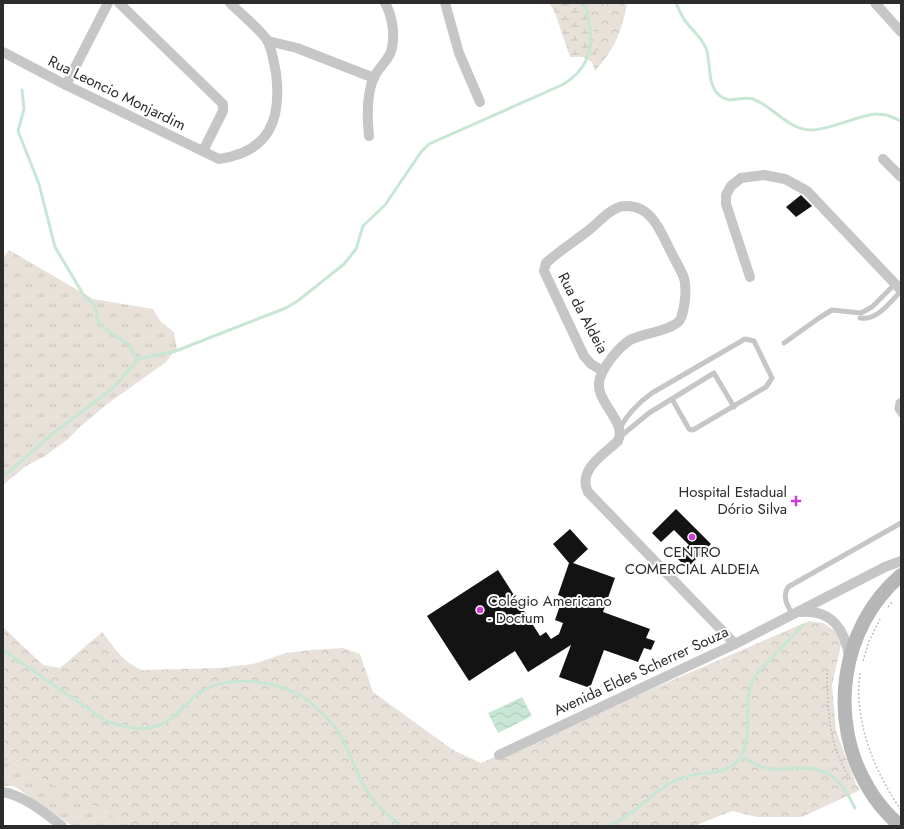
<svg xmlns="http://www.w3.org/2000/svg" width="904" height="829" font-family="Jost,sans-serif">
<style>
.grass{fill:url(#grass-tufts)}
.forest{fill:url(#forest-crowns)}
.wetland{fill:url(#wetland-marsh)}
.water{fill:url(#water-waves)}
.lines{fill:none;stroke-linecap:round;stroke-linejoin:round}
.stream{stroke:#c7e7d4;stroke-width:3}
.building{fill:#131313}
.path{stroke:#c0c0c0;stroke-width:1.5;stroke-dasharray:2 2;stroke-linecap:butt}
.service{stroke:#c6c6c6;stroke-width:5}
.minor{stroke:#c6c6c6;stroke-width:10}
.secondary{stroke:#b6b6b6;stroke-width:14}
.poi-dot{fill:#ce3bd6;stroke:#fff;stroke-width:1.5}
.labels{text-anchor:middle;stroke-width:4;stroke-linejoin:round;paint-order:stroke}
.street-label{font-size:15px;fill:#2c2c2c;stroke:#fff}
.poi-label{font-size:15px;fill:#2c2c2c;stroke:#fff;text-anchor:end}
</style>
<defs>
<pattern id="grass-tufts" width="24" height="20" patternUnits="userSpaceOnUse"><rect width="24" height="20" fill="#e8e1da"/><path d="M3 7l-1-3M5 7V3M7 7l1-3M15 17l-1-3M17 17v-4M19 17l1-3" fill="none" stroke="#c7c1bb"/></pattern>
<pattern id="forest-crowns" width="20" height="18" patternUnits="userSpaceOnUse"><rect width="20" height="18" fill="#e8e1da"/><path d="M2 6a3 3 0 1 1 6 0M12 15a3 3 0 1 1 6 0" fill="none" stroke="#c7c1bb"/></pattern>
<pattern id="wetland-marsh" width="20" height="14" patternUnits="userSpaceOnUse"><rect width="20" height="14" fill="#e8e1da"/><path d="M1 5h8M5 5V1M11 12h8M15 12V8" fill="none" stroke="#c7c1bb"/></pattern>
<pattern id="water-waves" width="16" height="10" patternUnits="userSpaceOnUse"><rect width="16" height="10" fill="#c7e7d4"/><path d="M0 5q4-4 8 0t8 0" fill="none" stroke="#abc6b6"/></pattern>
</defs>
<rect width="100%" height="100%" fill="#fff"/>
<g class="grass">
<polygon points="9,250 93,299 153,309 161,322 174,332 177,348 166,362 106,405 81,426 67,440 45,456 26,466 3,485 3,258"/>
<polygon points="3,758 132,826 72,826 14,786 3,786"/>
</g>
<g class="forest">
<path d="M587,3h39l1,2c-6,27 -12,44 -32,66l-3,-9 5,-9z"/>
<path d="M809,621l14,2 20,13 -11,49 4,46 20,53 4,6 -58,27h-45l-25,-6 -38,15h-562l-129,-68v-131l40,38 17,3 42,-36c12,15 22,32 41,38l75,-2 35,-4 33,-11 25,-3 32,-2 17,6 13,38 80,58 28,13z"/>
</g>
<polygon class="wetland" points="549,3 587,3 597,53 592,62 583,57 570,57 554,10"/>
<polygon class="water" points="522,697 532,716 498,733 488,713"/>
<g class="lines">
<g class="stream">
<path d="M676,3c3,6 5,13 10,19 7,9 15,15 20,26 5,14 1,35 12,46 12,12 22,1 35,5 20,7 35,31 58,31 19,0 44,-14 65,-16l11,1 14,6"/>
<polyline points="22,90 24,109 18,131 39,184 55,247 83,294 95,306 98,322 104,328 129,345 137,360"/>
<path d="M3,477l48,-42 62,-47 24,-28 13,-4 23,-4 113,-44 13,-8 45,-36 12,-15 7,-23 22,-21 36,-53 8,-8 133,-59c34,-20 32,-48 23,-82"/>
<path d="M3,650l103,71c20,7 37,11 56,3 13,-5 22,-18 32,-27 26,-23 75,-18 104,-3 15,9 34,27 43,42 11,21 17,46 33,65 7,10 19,18 30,25"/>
<path d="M741,757c10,5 19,11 31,12 8,1 17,-1 25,-1 33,-1 44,11 58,40"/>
<path d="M608,826c9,-5 19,-9 27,-16 16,-13 32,-29 53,-34 18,-5 43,-1 53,-20 14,-25 -1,-55 14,-80l48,-51"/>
</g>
</g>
<g class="building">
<polygon points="801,195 812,206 796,217 786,207"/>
<polygon points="676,509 711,544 687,568 676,557 689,545 674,530 661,542 652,533"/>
<polygon points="570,529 588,549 573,563 615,578 603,612 650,629 646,638 655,641 651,650 644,648 638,662 604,650 590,688 559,677 571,645 528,672 515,651 469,681 427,616 498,570 540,636 546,632 551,639 559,634 563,623 555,620 563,597 558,595 569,563 553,544"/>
</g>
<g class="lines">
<g class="path">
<polyline points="888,607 893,601"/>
<polyline points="863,661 869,641 880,619"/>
<path d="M827,673c1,39 1,73 24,107"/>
<path d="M860,673c-1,9 -2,19 -1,28 3,39 20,77 42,109"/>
</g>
<g class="service">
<path d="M860,318c17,3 30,-16 41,-27"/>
<polyline points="784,343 819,318 832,310 861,313 872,307 895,284"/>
<polyline points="901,400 898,402 897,409 901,415"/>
<path d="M620,428c8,-15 18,-25 32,-35l93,-54 9,2 18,37 -6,9 -73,43 -4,-1 -17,-30"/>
<polyline points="621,436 649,413 714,373 734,407"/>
<path d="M793,615c-6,-10 -11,-18 -5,-28l113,-64"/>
</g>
<g class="minor">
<polyline points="119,3 223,104 223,111 203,151"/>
<polyline points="445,3 459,53 480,102"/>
<polyline points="875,3 901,32"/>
<polyline points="268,41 297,48 374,78"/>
<path d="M3,52l63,33 153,74c50,-7 63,-39 57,-86 -2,-9 -4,-25 -9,-33 -9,-13 -25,-25 -37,-37"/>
<polyline points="66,85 108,3"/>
<path d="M369,136c-2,-19 -3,-41 5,-59 4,-8 12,-15 16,-23 6,-15 3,-37 -5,-51"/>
<polyline points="883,159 901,177"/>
<polyline points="750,277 726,204 726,195 731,186 741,178 764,175 785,179 807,191 901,290"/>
<path d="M603,371l-12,-7 -7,-8 -40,-85 2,-8c13,-12 29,-22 43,-33 9,-7 16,-16 26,-21 3,-2 8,-3 12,-3 26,0 35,29 45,48 4,8 9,16 12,24 3,11 1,29 -3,40 -4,12 -38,15 -51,22 -12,8 -25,24 -30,38 -8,22 28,43 18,63 -14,13 -41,29 -30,51l147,152"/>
<path d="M801,612c31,-3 45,19 48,46"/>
<polyline points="499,755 735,644 885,567 901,561"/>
<path d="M3,792c24,5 40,20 59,34"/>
</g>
<path class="secondary" d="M900,826c-12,-11 -23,-23 -31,-37 -42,-68 -29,-162 32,-214"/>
</g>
<g class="poi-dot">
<path d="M794 495h4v4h4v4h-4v4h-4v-4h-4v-4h4z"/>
<circle cx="692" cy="537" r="4"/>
<circle cx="480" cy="610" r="4"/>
</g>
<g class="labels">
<g class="street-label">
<text transform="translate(117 93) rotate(26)" y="5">Rua Leoncio Monjardim</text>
<text transform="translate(583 313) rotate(62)" y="5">Rua da Aldeia</text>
<text transform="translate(641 671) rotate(-25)" y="5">Avenida Eldes Scherrer Souza</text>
</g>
<g class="poi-label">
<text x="787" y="497">Hospital Estadual<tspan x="787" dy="17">Dório Silva</tspan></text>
<text x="692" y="557" text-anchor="middle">CENTRO<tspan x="692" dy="17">COMERCIAL ALDEIA</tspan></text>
<text x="488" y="606" text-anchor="start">Colégio Americano<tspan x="488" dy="17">- Doctum</tspan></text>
</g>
</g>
<rect width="904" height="829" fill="none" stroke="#2c2c2c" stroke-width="8"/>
</svg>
